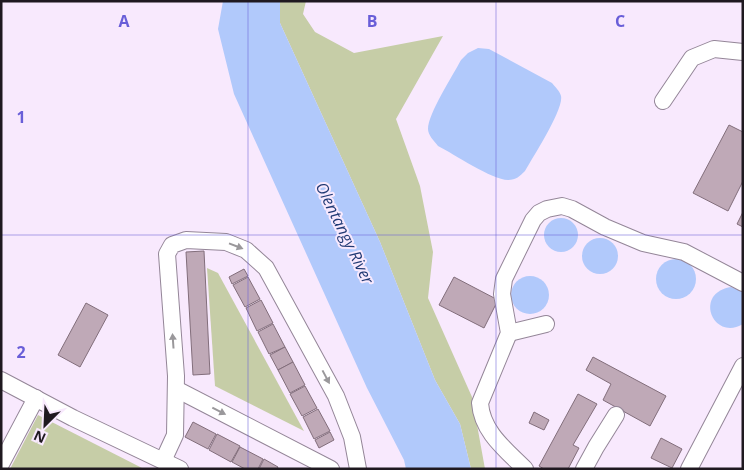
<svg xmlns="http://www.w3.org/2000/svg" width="744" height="470" font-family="'Open Sans',sans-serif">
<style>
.green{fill:#c6cda7}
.water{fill:#b1c9fb}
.building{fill:#bfa9b7;stroke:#826e7b}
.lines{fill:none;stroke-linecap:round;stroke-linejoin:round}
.minor-casing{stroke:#948698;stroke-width:18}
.minor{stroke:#fff;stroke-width:16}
.oneway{fill:#9a989b}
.grid{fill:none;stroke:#695ed8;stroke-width:1;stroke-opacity:0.55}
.labels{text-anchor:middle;stroke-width:4;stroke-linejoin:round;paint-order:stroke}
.water-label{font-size:16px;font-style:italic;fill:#213a74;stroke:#f8e9fd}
.grid-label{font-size:16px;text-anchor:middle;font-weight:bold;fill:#695ed8;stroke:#f8e9fd;stroke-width:4;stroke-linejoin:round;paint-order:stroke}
</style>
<rect width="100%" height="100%" fill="#f8e9fd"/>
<g class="green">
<polygon points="280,1 306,1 303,14 315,32 354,53 443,36 396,119 420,186 433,252 428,298 472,397 485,469 471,469 460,424 435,380 380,242 280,23"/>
<polygon points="207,268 218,273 304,431 215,386"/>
<polygon points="38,415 144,469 10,469"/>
</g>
<g class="water">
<polygon points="223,1 280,1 280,23 380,242 435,380 460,424 471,469 406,469 404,460 367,388 234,94 218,29"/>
<path d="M478,48l11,1 63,34c3,4 8,8 9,13 3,13 -28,61 -36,75 -5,5 -9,9 -17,9 -16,0 -54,-26 -70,-34 -4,-5 -10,-11 -10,-17 0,-15 25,-54 33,-69l7,-7z"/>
<circle cx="561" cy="235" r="17"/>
<circle cx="600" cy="256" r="18"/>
<circle cx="676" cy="279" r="20"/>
<circle cx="530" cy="295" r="19"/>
<path d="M731,287l12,5v32c-30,18 -50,-31 -12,-37z"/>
</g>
<g class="building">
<polygon points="729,125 743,132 743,181 728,211 693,193"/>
<polygon points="743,212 743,227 737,224"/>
<polygon points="204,251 210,374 193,375 186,252"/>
<polygon points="244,269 248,276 232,284 229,277"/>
<polygon points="248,277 260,299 245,307 233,285"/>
<polygon points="454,277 498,300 484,328 439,305"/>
<polygon points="261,300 273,323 257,331 246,308"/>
<polygon points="86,303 108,315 80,367 58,355"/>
<polygon points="273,324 285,347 269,354 258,332"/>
<polygon points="285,347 293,362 278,370 270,355"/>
<polygon points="593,357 666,396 650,426 603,400 611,384 586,370"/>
<polygon points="293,362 305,385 290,393 278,370"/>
<polygon points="305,386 317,408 302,416 290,394"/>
<polygon points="578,394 597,404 573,445 579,448 568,469 544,469 539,466"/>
<polygon points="318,409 330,431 314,439 303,417"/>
<polygon points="534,412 549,420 544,430 529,423"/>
<polygon points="193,422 216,434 208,449 185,437"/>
<polygon points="330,432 334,440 319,448 315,440"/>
<polygon points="217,434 240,446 231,462 209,450"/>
<polygon points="661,438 682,449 672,468 651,458"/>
<polygon points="240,447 263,459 258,469 245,469 232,462"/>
<polygon points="264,459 278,467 277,469 259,469"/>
</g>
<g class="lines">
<g class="minor-casing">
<g id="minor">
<polyline points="663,101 692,58 714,49 743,52"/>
<polyline points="509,333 546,324"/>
<polyline points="1,380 73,418 180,469"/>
<polyline points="176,389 331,469"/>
<polyline points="163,461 175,435 176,376 167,254 172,245 186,240 226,242 246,250 266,268 336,396 352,437 358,469"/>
<polyline points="1,464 36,398"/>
<path d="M525,469c-19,-19 -43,-37 -45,-66l29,-70 -7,-39 2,-15 29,-59 6,-7 8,-4 15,-3 10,3 33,18 38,16 41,9 59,31"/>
<polyline points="584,469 596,447 616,415"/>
<polyline points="689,469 743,366"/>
</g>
</g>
<use href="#minor" class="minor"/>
</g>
<defs><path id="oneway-solid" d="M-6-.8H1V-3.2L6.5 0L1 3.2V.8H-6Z" transform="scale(1.25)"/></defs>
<g class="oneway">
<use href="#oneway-solid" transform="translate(236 246) rotate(21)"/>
<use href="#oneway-solid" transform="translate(173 341) rotate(-94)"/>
<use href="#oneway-solid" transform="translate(326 377) rotate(62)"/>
<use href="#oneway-solid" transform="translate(219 411) rotate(27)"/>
</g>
<path class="grid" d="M248,1v468M496,1v468M1,235h742"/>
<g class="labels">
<g class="water-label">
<text transform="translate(345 233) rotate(64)" y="6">Olentangy River</text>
</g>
</g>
<g class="grid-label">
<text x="124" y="27">A</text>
<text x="372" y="27">B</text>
<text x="620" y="27">C</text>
<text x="21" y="123">1</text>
<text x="21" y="358">2</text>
</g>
<rect width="744" height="470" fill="none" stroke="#1f1920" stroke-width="5"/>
<g transform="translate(45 425) rotate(204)" stroke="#f8e9fd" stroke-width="4" paint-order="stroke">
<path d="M0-4L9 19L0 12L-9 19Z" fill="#1f1920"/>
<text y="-8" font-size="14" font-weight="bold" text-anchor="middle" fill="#1f1920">N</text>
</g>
</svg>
